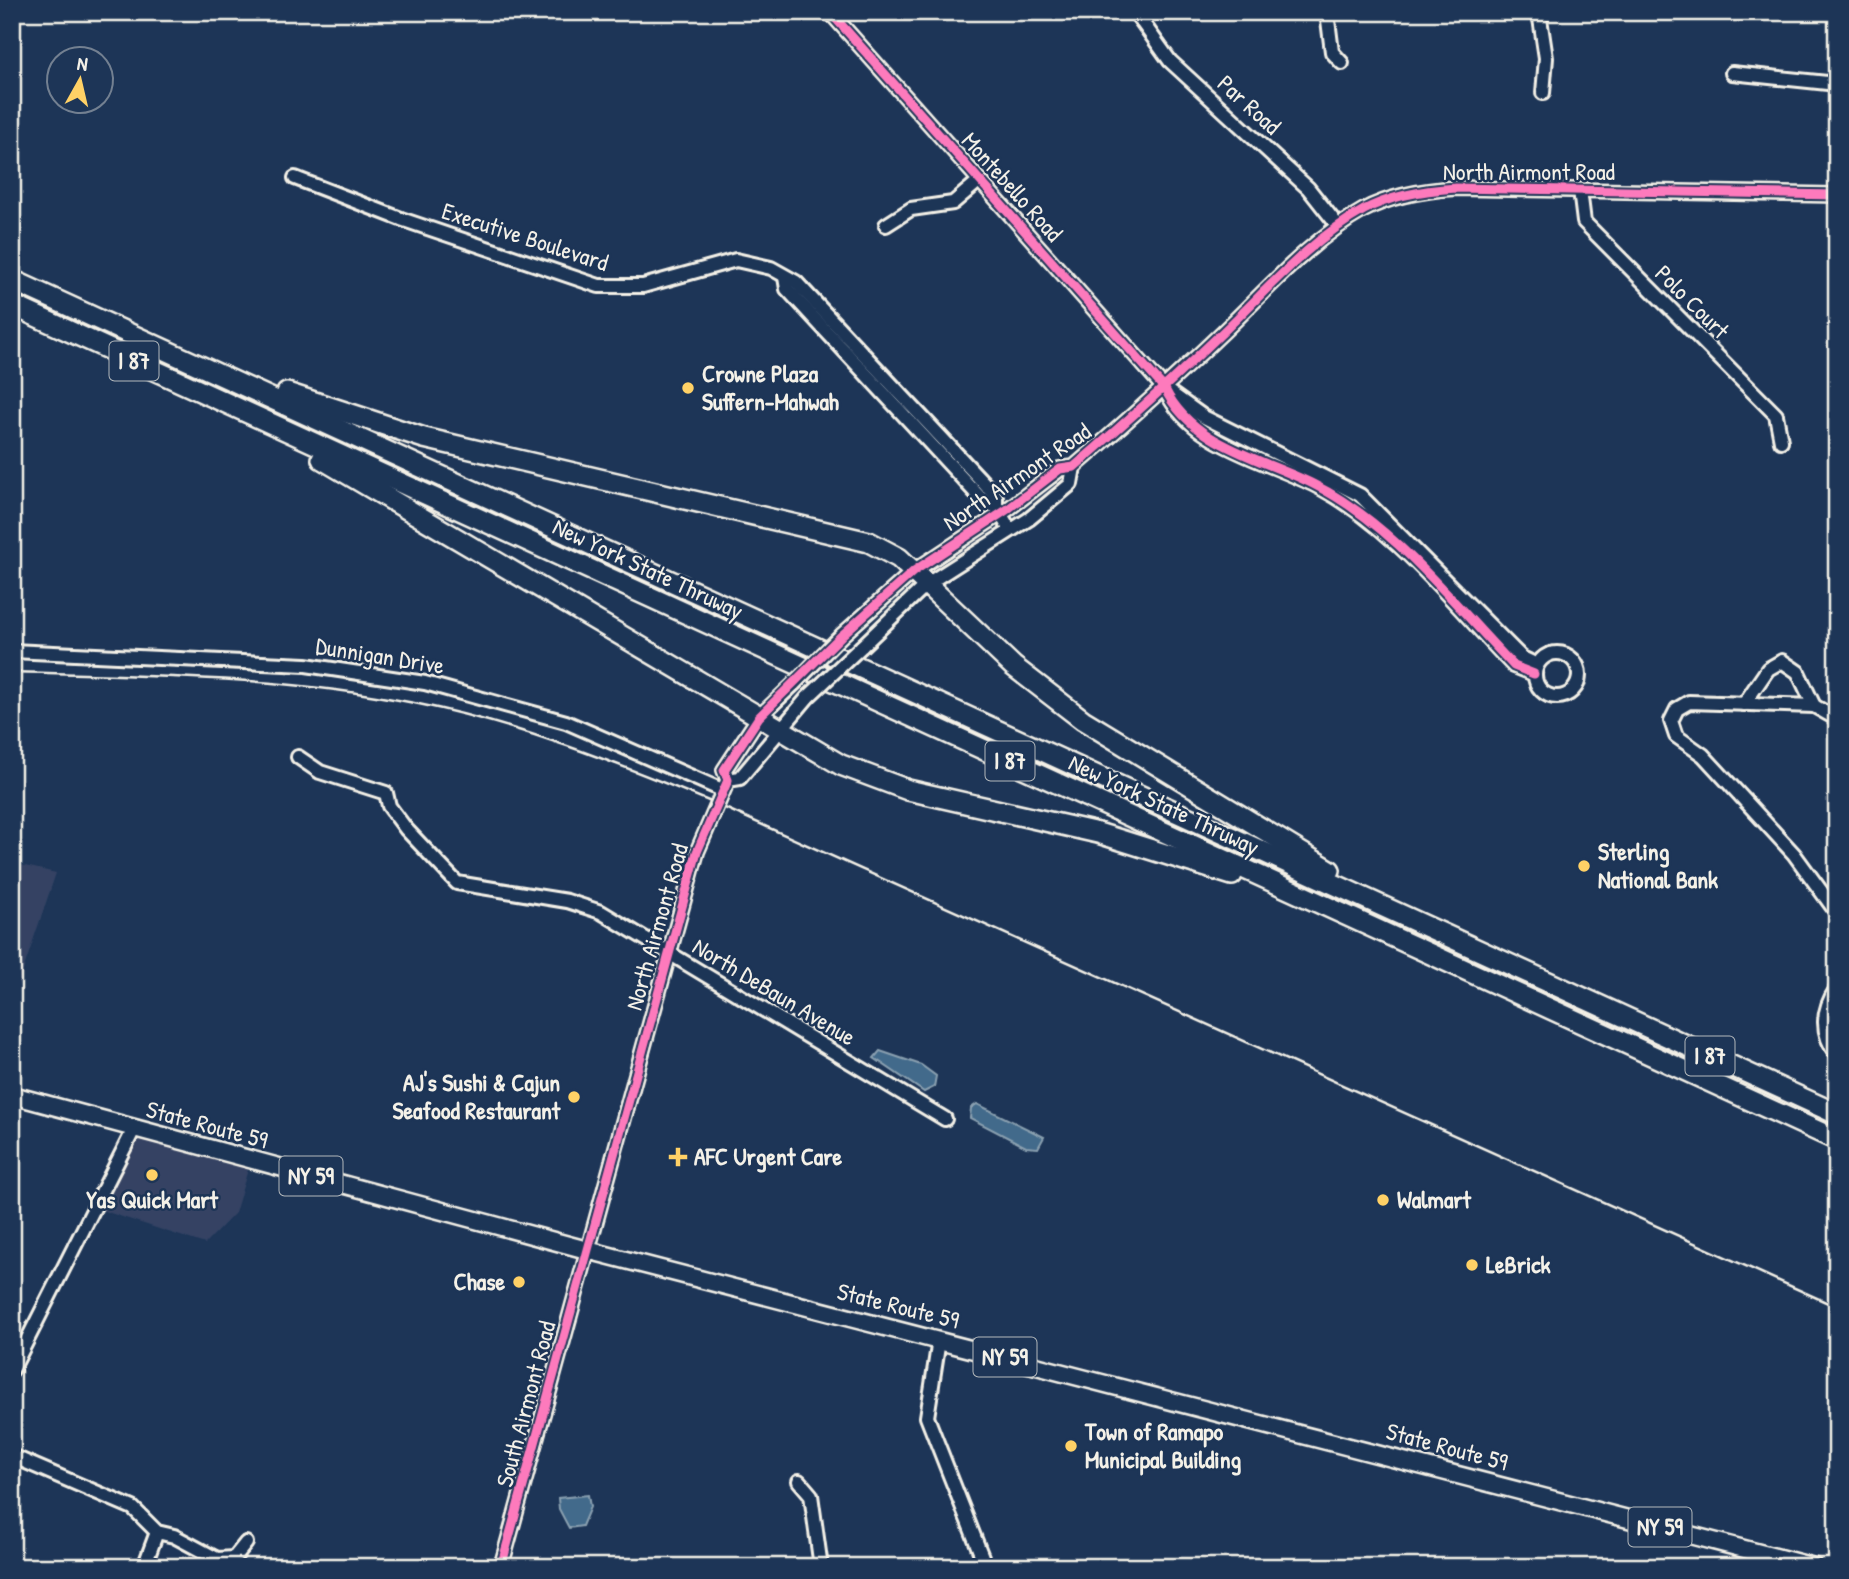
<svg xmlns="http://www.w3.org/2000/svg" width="1849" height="1579" font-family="'Patrick Hand',sans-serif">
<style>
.built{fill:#344364}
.water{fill:#436a8b;stroke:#8aa0b0;stroke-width:2}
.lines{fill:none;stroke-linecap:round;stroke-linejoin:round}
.minor-casing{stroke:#f4f1e8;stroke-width:18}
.major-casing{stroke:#f4f1e8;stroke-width:21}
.highway-casing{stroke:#f4f1e8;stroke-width:24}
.minor{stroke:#1d3557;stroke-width:12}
.major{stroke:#1d3557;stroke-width:16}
.highway{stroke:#1d3557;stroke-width:19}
.rail{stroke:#f4f1e8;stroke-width:2.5}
.minor-bridge-casing{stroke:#f4f1e8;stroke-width:18;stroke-linecap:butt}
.minor-bridge{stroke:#1d3557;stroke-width:12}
.cycleway-casing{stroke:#1d3557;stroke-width:13}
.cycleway{stroke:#fd7abc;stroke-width:9}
.poi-dot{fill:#ffd166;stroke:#1d3557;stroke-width:2.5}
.labels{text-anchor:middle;stroke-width:5;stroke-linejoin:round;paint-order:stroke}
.shield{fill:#1d3557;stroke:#b4b9bc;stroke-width:2}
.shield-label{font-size:23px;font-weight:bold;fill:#f4f1e8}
.street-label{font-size:24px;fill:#f4f1e8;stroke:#1d3557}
.poi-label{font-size:24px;font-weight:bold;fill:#f4f1e8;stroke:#1d3557;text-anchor:start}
</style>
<rect width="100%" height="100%" fill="#1d3557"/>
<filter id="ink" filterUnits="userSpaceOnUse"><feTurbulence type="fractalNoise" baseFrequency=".0143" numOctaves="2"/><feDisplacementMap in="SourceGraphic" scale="14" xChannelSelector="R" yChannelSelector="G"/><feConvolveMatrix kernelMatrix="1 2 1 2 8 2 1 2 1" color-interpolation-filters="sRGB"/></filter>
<g filter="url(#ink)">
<g class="built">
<polygon points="12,863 56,873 12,1003"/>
<polygon points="136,1135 249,1166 235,1213 205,1244 98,1209"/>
</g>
<g class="water">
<polygon points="880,1051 921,1065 936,1076 934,1087 924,1092 874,1058"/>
<polygon points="977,1104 1044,1137 1038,1148 1026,1147 970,1118 971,1108"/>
<polygon points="588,1495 590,1507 582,1526 569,1528 559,1509 558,1498"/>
</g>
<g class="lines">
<g class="minor-casing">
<g id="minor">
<path d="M830,12l335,377c27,56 96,69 148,95 79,39 140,119 201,182l20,8"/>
<polyline points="1135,12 1170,61 1308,188 1338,226"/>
<polyline points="1327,12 1332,52 1342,63"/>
<polyline points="1539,12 1546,58 1543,93"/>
<polyline points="1732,73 1837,84"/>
<polyline points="295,178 401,219 599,286 643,286 736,260 771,268 796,282 982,481 996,497 996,506 1010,530"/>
<polyline points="1580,190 1584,222 1776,415 1781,441"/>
<polyline points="886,225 911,209 953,203 980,180"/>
<polyline points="785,277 787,289 986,504 996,506"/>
<polyline points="1165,389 1204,417 1360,495 1522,658 1537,665"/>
<path d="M842,635l72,-64 94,-62 52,-40 14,-2c51,-44 101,-89 150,-136 44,-42 86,-91 140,-121 28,-15 61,-20 92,-22l381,7"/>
<polyline points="861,647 927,584 1029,519 1071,484 1074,467"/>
<polyline points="12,651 306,665 425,683 566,722 722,790"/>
<circle cx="1557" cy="675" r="22"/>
<polyline points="1744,704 1768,669 1782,661 1798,672 1814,706"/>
<polyline points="1837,719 1814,706 1689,702 1677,709 1671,721 1676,736 1703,755 1794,854 1837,913"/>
<polyline points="298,757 320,772 386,793 389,806 406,829 457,883 567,901 601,912 945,1119"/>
<polyline points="728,780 740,778 808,697"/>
<path d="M1837,988c-15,22 -17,45 0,67"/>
<polyline points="939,1340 927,1417 986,1567"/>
<polyline points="12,1370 134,1129"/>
<polyline points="12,1456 133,1508 157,1532 174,1536 217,1559 234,1558 246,1543"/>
<polyline points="799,1481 811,1495 821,1567"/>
<polyline points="144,1567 157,1532"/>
<polyline points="501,1567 697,852 728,780 724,770 759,717 794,684"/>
</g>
</g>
<g class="major-casing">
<polyline id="major" points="12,1095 587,1250 1814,1567"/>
</g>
<g class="highway-casing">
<g id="highway">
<polyline points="12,280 1837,1114"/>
<polyline points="12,305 1837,1140"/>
<polyline points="287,393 424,438 869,542 899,558 1013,666 1083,720 1330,870"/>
<polyline points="322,459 841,765 908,790 1098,833 1232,875"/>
</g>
</g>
<use href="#minor" class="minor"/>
<use href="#major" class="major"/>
<use href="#highway" class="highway"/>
<path class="rail" d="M12,672c134,4 271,4 402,31 105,21 203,60 302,101l1121,503"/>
<g class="minor-bridge-casing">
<g id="minor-bridge">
<polyline points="794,684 842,635"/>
<polyline points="808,697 861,647"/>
</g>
</g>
<use href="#minor-bridge" class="minor-bridge"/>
<g class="cycleway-casing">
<g id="cycleway">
<path d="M830,12l335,377c27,56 96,69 148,95 79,39 140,119 201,182l20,8"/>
<path d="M501,1567l196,-715 31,-72 -4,-10 35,-53 83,-82 72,-64 94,-62 52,-40 14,-2c51,-44 101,-89 150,-136 44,-42 86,-91 140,-121 28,-15 61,-20 92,-22l381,7"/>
</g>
</g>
<use href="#cycleway" class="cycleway"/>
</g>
</g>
<g class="poi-dot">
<circle cx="688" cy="388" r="7"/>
<circle cx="1584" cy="866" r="7"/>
<circle cx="574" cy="1097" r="7"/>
<path d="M674.5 1146.5h7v7h7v7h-7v7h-7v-7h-7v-7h7z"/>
<circle cx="152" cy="1175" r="7"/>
<circle cx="1383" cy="1200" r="7"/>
<circle cx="1472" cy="1265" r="7"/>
<circle cx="519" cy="1282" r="7"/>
<circle cx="1071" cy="1446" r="7"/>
</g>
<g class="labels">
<g class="shield">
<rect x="109.5" y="341.5" width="49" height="39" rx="5"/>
<rect x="985.5" y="741.5" width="49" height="39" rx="5"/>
<rect x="1685.5" y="1036.5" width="49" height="39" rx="5"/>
<rect x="279.5" y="1156.5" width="63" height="39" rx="5"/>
<rect x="973.5" y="1337.5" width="63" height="39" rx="5"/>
<rect x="1628.5" y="1507.5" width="63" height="39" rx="5"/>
</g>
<g class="shield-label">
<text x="134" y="369">I 87</text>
<text x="1010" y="769">I 87</text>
<text x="1710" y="1064">I 87</text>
<text x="311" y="1184">NY 59</text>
<text x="1005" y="1365">NY 59</text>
<text x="1660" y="1535">NY 59</text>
</g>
<g class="street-label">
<text transform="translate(1249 105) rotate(42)" y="8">Par Road</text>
<text x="1529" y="180">North Airmont Road</text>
<text transform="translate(1012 187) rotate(48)" y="8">Montebello Road</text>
<text transform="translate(525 237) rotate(18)" y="8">Executive Boulevard</text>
<text transform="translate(1692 302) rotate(45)" y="8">Polo Court</text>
<text transform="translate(1017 477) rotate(-34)" y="8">North Airmont Road</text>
<text transform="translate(648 569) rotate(25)" y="8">New York State Thruway</text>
<text transform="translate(380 656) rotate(9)" y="8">Dunnigan Drive</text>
<text transform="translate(1164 805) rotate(25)" y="8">New York State Thruway</text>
<text transform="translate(657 927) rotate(-74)" y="8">North Airmont Road</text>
<text transform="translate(774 992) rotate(31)" y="8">North DeBaun Avenue</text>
<text transform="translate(207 1125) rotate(15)" y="8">State Route 59</text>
<text transform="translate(898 1306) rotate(14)" y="8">State Route 59</text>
<text transform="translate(526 1404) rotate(-75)" y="8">South Airmont Road</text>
<text transform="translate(1447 1447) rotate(15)" y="8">State Route 59</text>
</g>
<g class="poi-label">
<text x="702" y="382">Crowne Plaza<tspan x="702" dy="28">Suffern-Mahwah</tspan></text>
<text x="1598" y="860">Sterling<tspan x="1598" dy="28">National Bank</tspan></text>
<text x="560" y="1091" text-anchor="end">AJ's Sushi &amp; Cajun<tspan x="560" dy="28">Seafood Restaurant</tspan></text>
<text x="694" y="1165">AFC Urgent Care</text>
<text x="152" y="1208" text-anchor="middle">Yas Quick Mart</text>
<text x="1397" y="1208">Walmart</text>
<text x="1486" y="1273">LeBrick</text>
<text x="505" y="1290" text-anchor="end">Chase</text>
<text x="1085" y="1440">Town of Ramapo<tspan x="1085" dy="28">Municipal Building</tspan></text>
</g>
</g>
<rect width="1849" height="1579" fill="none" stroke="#1d3557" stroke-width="42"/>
<rect x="21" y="21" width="1807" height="1537" fill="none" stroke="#f4f1e8" stroke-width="2.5" filter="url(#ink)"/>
<g transform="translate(80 80) rotate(8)"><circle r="33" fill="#1d3557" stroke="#738091" stroke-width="2"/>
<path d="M0-5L12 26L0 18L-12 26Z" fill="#ffd166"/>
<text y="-10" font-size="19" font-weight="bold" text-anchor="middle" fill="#f4f1e8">N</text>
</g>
</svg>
